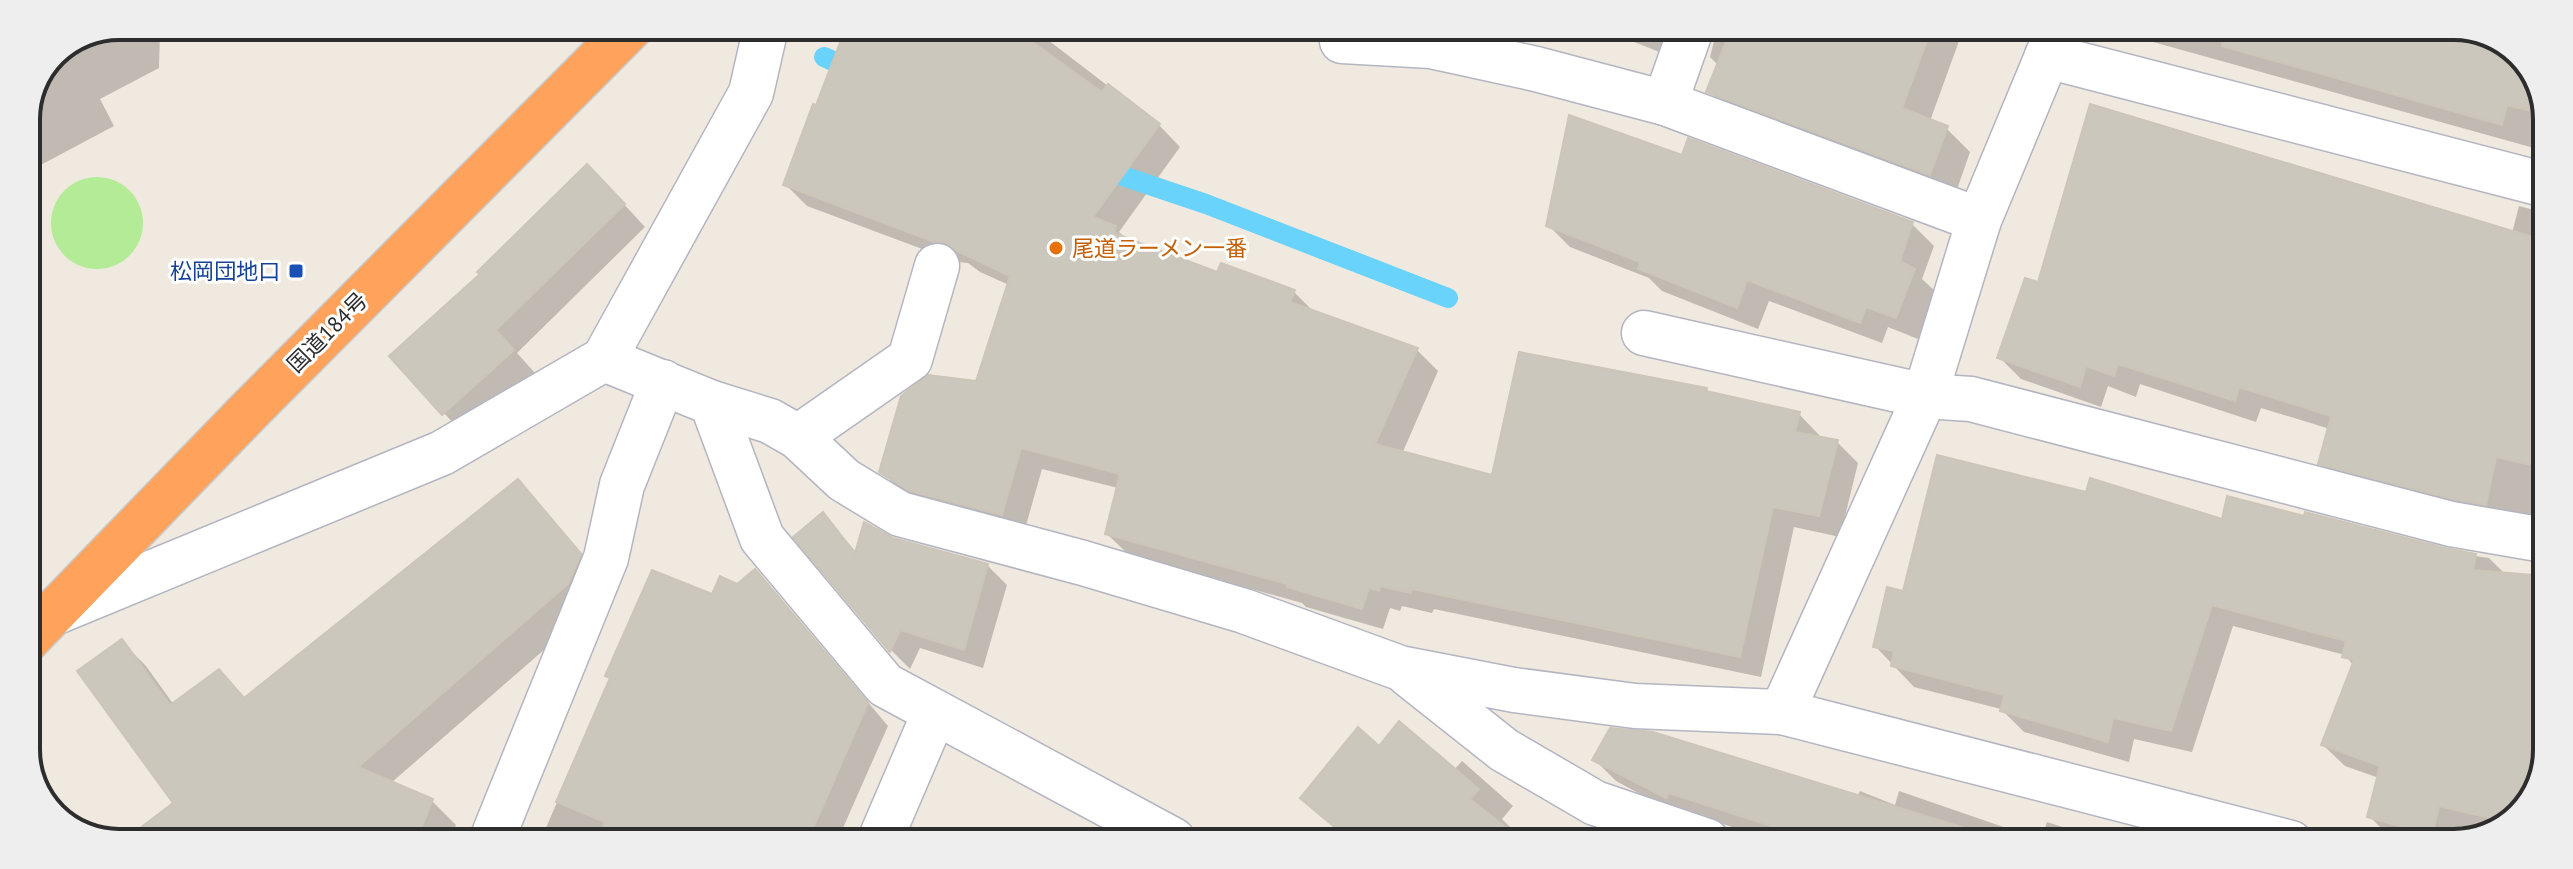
<svg xmlns="http://www.w3.org/2000/svg" width="2573" height="869" font-family="'PT Sans','Noto Sans JP',sans-serif">
<style>
.green{fill:#b3eb97}
.shadow{fill:#0003}
.lines{fill:none;stroke-linecap:round;stroke-linejoin:round}
.stream{stroke:#69d3fb;stroke-width:20}
.building{fill:#cbc7bd;stroke:#ccc5b8;stroke-width:2}
.minor-casing{stroke:#b3b5c2;stroke-width:47}
.highway-casing{stroke:#c8c8c8;stroke-width:47}
.minor{stroke:#fff;stroke-width:44}
.highway{stroke:#ffa25b;stroke-width:44}
.food-dot{fill:#e8710a;stroke:#fff;stroke-width:3}
.transit-dot{fill:#1a4fb4;stroke:#fff;stroke-width:3}
.labels{text-anchor:middle;stroke-width:6;stroke-linejoin:round;paint-order:stroke}
.food-label{font-size:22px;fill:#c56008;stroke:#fff;text-anchor:start}
.transit-label{font-size:22px;fill:#164399;stroke:#fff;text-anchor:end}
.street-label{font-size:22px;fill:#2d2d2d;stroke:#fff}
.rim{fill:none;stroke:#2d2d2d;stroke-width:4}
</style>
<rect width="100%" height="100%" fill="#f0e9df"/>
<circle class="green" cx="97" cy="223" r="46"/>
<g class="shadow">
<polygon points="119,26 341,26 341,33 160,32 159,68 100,99 114,126 35,168 26,159 26,113 54,53"/>
<polygon points="848,27 1067,28 1048,40 1159,125 1180,147 1119,232 1129,241 1219,275 1294,292 1315,313 1417,350 1438,371 1402,454 1494,478 1520,355 1706,390 1710,394 1799,414 1820,436 1819,438 1837,442 1858,463 1840,537 1794,527 1761,677 1434,609 1432,613 1402,606 1400,611 1390,608 1383,629 1306,607 1302,603 1129,555 1107,534 1118,488 1042,469 1023,536 903,493 881,471 977,384 1009,285 980,272 968,263 957,262 807,206 786,185"/>
<polygon points="1601,29 1708,29 1685,62"/>
<polygon points="1717,29 1963,30 1930,121 1946,128 1970,152 1954,198 1733,115 1709,91 1719,66 1710,57"/>
<polygon points="2013,30 2037,30 2034,38"/>
<polygon points="2141,30 2484,31 2528,62 2547,112 2546,168 2532,154 2534,148 2153,42"/>
<polygon points="1683,158 1912,224 1934,246 1922,279 1936,292 1918,339 1888,327 1882,343 1769,301 1758,329 1662,291 1649,278 1570,247 1548,225"/>
<polygon points="609,188 645,227 517,353 535,373 465,436 392,356 482,275"/>
<polygon points="2519,206 2538,211 2546,219 2544,532 2342,485 2321,463 2330,429 2261,408 2256,422 2140,384 2136,397 2108,386 2101,407 2021,379 1999,357 2039,285 2512,233"/>
<polygon points="517,482 541,506 604,579 592,608 391,783 432,801 456,825 450,839 130,838 175,804 122,642 146,666 174,705 219,672 246,699"/>
<polygon points="2087,495 2223,521 2489,558 2506,575 2544,578 2542,780 2510,824 2486,832 2460,826 2455,843 2409,843 2391,838 2369,816 2379,778 2345,766 2323,745 2354,666 2345,655 2233,626 2192,752 2134,739 2129,762 2024,732 2001,709 1914,687 1875,646 1904,593"/>
<polygon points="823,515 857,553 892,540 987,565 1007,585 983,668 920,648 910,669 892,651 796,537"/>
<polygon points="755,571 776,593 888,726 839,837 842,840 541,839 611,679 607,675 713,597 737,586"/>
<polygon points="1379,749 1452,772 1462,761 1513,806 1502,819 1521,838 1519,841 1350,841 1302,798"/>
<polygon points="1594,759 1857,797 1860,791 1895,805 1899,791 2041,840 2047,822 2109,842 1779,842 1657,803 1616,781"/>
<polygon points="1073,834 1089,840 1070,840"/>
</g>
<g class="lines">
<g class="stream">
<polyline points="824,57 858,72"/>
<polyline points="1096,167 1206,204 1448,298"/>
</g>
</g>
<g class="building">
<polygon points="846,27 1013,28 1102,92 1108,84 1160,124 1093,217 1116,226 1114,233 1217,272 1221,263 1295,290 1290,302 1418,348 1375,444 1492,475 1519,352 1707,388 1706,391 1800,412 1795,432 1838,440 1819,516 1773,507 1740,657 1412,589 1411,593 1380,586 1379,591 1369,588 1362,609 1287,587 1287,584 1105,534 1120,474 1021,448 1002,515 910,491 879,472 901,396 928,375 976,381 1010,276 957,251 945,242 934,242 783,185 813,104 816,105"/>
<polygon points="1731,29 1931,30 1902,108 1948,126 1930,175 1706,92"/>
<polygon points="2224,30 2484,31 2528,62 2547,115 2507,105 2502,125 2222,46"/>
<polygon points="2090,104 2546,241 2544,468 2496,457 2486,505 2456,500 2318,464 2331,416 2239,387 2235,401 2118,364 2114,376 2086,366 2080,387 1997,358 2025,278 2038,282"/>
<polygon points="1569,115 1682,155 1688,138 1913,222 1900,261 1915,269 1896,318 1866,307 1860,323 1747,280 1737,308 1638,269 1640,262 1546,226"/>
<polygon points="587,164 625,204 496,330 514,350 442,415 389,356 480,274 477,272"/>
<polygon points="1937,455 2086,492 2090,478 2222,519 2227,496 2304,516 2305,512 2445,548 2476,554 2473,570 2544,576 2542,780 2511,823 2439,806 2432,835 2367,817 2380,766 2321,745 2354,660 2342,657 2346,641 2212,605 2171,731 2113,718 2108,742 2000,711 2004,695 1891,666 1894,651 1873,647 1887,587 1903,591"/>
<polygon points="518,479 581,554 568,584 358,767 433,799 417,839 127,838 173,803 77,671 122,639 170,705 219,669 244,698"/>
<polygon points="823,512 855,553 864,522 893,538 988,564 964,650 900,630 890,652 793,537"/>
<polygon points="755,569 868,703 808,840 598,839 605,822 556,802 610,678 605,676 652,570 712,594 720,576 737,584"/>
<polygon points="1399,721 1479,789 1470,799 1523,841 1351,841 1300,798 1358,727 1379,746"/>
<polygon points="1610,728 1653,732 1968,829 1966,842 1820,842 1669,793 1666,798 1592,760"/>
</g>
<g class="lines">
<g class="minor-casing">
<g id="minor">
<polyline points="1691,29 1665,103 1979,220"/>
<polyline points="1342,41 1431,46 1536,69 1665,103"/>
<polyline points="2047,56 2546,185"/>
<polyline points="1644,333 1925,396 1971,399 2451,524 2544,540"/>
<polyline points="604,359 712,403 762,538 885,685 1173,840"/>
<polyline points="712,403 770,421 798,437 844,480 900,514 1083,563 1244,611 1400,668 1514,690 1635,706 1782,712 2291,843"/>
<polyline points="798,437 910,359 937,266"/>
<polyline points="54,613 442,453 604,359 751,93 766,27"/>
<polyline points="1408,674 1504,750 1595,803 1707,841"/>
<polyline points="1782,712 1925,396 1979,220 2058,30"/>
<polyline points="492,839 606,558 622,485 663,382"/>
<polyline points="880,840 934,714"/>
</g>
</g>
<g class="highway-casing">
<polyline id="highway" points="26,641 247,413 631,27"/>
</g>
<use href="#minor" class="minor"/>
<use href="#highway" class="highway"/>
</g>
<circle class="food-dot" cx="1056" cy="248" r="8"/>
<rect class="transit-dot" x="288" y="263" width="16" height="16" rx="4"/>
<g class="labels">
<g class="food-label">
<text x="1072" y="256">尾道ラーメン一番</text>
</g>
<g class="transit-label">
<text x="280" y="279">松岡団地口</text>
</g>
<g class="street-label">
<text transform="translate(327 332) rotate(-45)" y="8">国道184号</text>
</g>
</g>
<path d="M0 0H2573V869H0ZM119 40H2454A79 79 0 0 1 2533 119V750A79 79 0 0 1 2454 829H119A79 79 0 0 1 40 750V119A79 79 0 0 1 119 40Z" fill="#eee" fill-rule="evenodd"/>
<path class="rim" d="M119 40H2454A79 79 0 0 1 2533 119V750A79 79 0 0 1 2454 829H119A79 79 0 0 1 40 750V119A79 79 0 0 1 119 40Z"/>
</svg>
